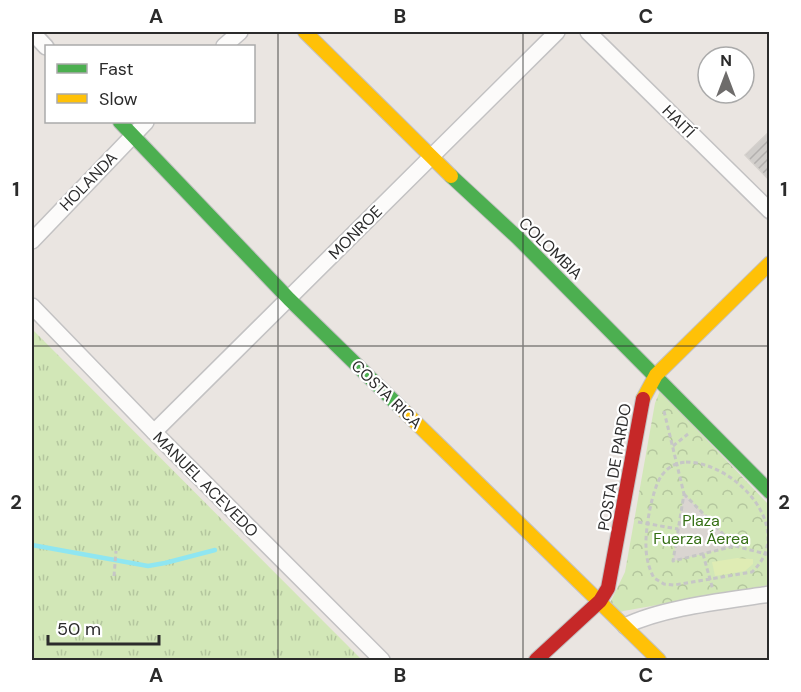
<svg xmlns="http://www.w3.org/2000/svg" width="801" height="692" font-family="'DM Sans',sans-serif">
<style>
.grass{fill:url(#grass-tufts)}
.park{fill:url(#park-crowns)}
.pitch{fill:#dfecb4}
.plaza{fill:#dad5d1}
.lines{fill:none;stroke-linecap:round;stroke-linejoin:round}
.stream{stroke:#8fe6f1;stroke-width:4.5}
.building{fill:url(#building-hatch);stroke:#d5d1cd;stroke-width:1.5}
.street-casing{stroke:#c3c2c3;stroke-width:18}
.fast-casing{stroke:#c3c2c3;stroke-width:16}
.slow-casing{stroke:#c3c2c3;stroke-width:16}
.jam-casing{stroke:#c3c2c3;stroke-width:16}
.path{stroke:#c6c6c6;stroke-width:3;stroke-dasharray:4.5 3;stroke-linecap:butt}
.street{stroke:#fcfbfa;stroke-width:15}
.fast{stroke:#4caf50;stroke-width:14}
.slow{stroke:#ffc107;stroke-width:14}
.jam{stroke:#c62828;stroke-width:14}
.grid{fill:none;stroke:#2b2b2b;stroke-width:1.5;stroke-opacity:0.55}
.labels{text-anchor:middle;stroke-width:4.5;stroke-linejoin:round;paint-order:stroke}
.street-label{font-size:16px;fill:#2b2b2b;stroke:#fff}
.park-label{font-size:16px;fill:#356f15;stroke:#fff}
.neatline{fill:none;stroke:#2b2b2b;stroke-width:2}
.grid-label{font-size:20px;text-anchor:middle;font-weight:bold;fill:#2b2b2b}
</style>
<defs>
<pattern id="grass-tufts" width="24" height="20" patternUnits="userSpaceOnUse" patternTransform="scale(1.5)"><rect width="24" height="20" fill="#d2e7b7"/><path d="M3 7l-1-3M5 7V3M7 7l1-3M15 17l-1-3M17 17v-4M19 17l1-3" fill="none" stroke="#b4c69e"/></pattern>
<pattern id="park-crowns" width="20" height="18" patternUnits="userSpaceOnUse" patternTransform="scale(1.5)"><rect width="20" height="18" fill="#d2e7b7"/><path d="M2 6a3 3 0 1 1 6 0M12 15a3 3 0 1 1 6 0" fill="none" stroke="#b4c69e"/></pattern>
<pattern id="building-hatch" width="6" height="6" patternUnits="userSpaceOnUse" patternTransform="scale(1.5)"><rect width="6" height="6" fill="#d0cdca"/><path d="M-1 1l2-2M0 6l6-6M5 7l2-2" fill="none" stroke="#b3b0ae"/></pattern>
</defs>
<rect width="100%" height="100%" fill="#eae5e1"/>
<polygon class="grass" points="32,329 362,660 32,660"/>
<polygon class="park" points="660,391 769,505 769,585 618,612 610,603 625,572 655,403"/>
<polygon class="pitch" points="737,558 751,559 753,559 753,564 745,571 715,576 712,562"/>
<polygon class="plaza" points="684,494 735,546 673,561"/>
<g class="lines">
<polyline class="stream" points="32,545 148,566 165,563 215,550"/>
</g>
<polygon class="building" points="770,131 770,181 745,155"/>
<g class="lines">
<g class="street-casing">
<g id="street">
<polyline points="32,32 46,47"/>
<polyline points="588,32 770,211"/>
<polyline points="224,46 240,32"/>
<polyline points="32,241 146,122"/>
<polyline points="32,306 154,432 382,660"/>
<polyline points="154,432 557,32"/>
<path d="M625,626c39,-19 101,-25 145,-32"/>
</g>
</g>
<g class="fast-casing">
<g id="fast">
<polyline points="120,122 289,299 403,410"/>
<polyline points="451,176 518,238 770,492"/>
</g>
</g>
<g class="slow-casing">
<g id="slow">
<polyline points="305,32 451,176"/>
<polyline points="643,399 656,375 770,263"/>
<polyline points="403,410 659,660"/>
</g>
</g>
<g class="jam-casing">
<polyline id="jam" points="536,660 600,601 608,588 643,399"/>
</g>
<g class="path">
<polyline points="664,411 684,494"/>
<polyline points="673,446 688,434"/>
<path d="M686,462c49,0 112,67 66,110l-78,13 -10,-1 -10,-6c-5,-9 -8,-21 -8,-31 -1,-17 6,-59 16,-72 7,-9 14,-12 24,-13z"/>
<polygon points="684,494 735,546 673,561"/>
<polyline points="638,522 678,529"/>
<polyline points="735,546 770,555"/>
<polyline points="703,554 713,590"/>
<polyline points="114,576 116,551"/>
</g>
<use href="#street" class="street"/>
<use href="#fast" class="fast"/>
<use href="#slow" class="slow"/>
<use href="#jam" class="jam"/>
</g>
<path class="grid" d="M278,32v628M523,32v628M32,346h738"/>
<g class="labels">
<g class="street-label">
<text transform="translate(679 121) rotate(45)" y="6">HAITÍ</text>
<text transform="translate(88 181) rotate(-46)" y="6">HOLANDA</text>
<text transform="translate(355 232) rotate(-45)" y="6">MONROE</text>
<text transform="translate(551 248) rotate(44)" y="6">COLOMBIA</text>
<text transform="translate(387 394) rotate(44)" y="6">COSTA RICA</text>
<text transform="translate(614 467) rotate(-80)" y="6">POSTA DE PARDO</text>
<text transform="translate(206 484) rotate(45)" y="6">MANUEL ACEVEDO</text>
</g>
<g class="park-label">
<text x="701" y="526">Plaza<tspan x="701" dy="18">Fuerza Áerea</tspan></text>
</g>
</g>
<rect width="801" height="692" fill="none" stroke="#ffffff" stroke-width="66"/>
<rect x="45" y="45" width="210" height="78" fill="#ffffff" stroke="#aaaaaa" stroke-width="1.5"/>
<rect x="57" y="64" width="30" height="9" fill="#4caf50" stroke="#aaaaaa" stroke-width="1.5"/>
<text x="99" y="75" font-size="18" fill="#2b2b2b">Fast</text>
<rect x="57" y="94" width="30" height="9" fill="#ffc107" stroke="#aaaaaa" stroke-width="1.5"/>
<text x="99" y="105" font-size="18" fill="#2b2b2b">Slow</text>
<g transform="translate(726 75)"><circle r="28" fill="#ffffff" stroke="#aaaaaa" stroke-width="1.5"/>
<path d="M0-4.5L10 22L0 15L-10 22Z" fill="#6e6c6b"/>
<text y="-9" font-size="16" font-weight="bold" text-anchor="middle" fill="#2b2b2b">N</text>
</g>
<path d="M48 635v9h111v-9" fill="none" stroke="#2b2b2b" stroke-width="3"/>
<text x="57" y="635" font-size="18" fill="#2b2b2b" stroke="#ffffff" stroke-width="4.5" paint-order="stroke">50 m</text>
<rect x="33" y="33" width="735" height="626" class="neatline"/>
<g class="grid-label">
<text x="156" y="23">A</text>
<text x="400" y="23">B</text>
<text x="646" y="23">C</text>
<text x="16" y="196">1</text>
<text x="784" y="196">1</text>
<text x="16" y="509">2</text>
<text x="784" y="509">2</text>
<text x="156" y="682">A</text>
<text x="400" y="682">B</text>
<text x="646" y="682">C</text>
</g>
</svg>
